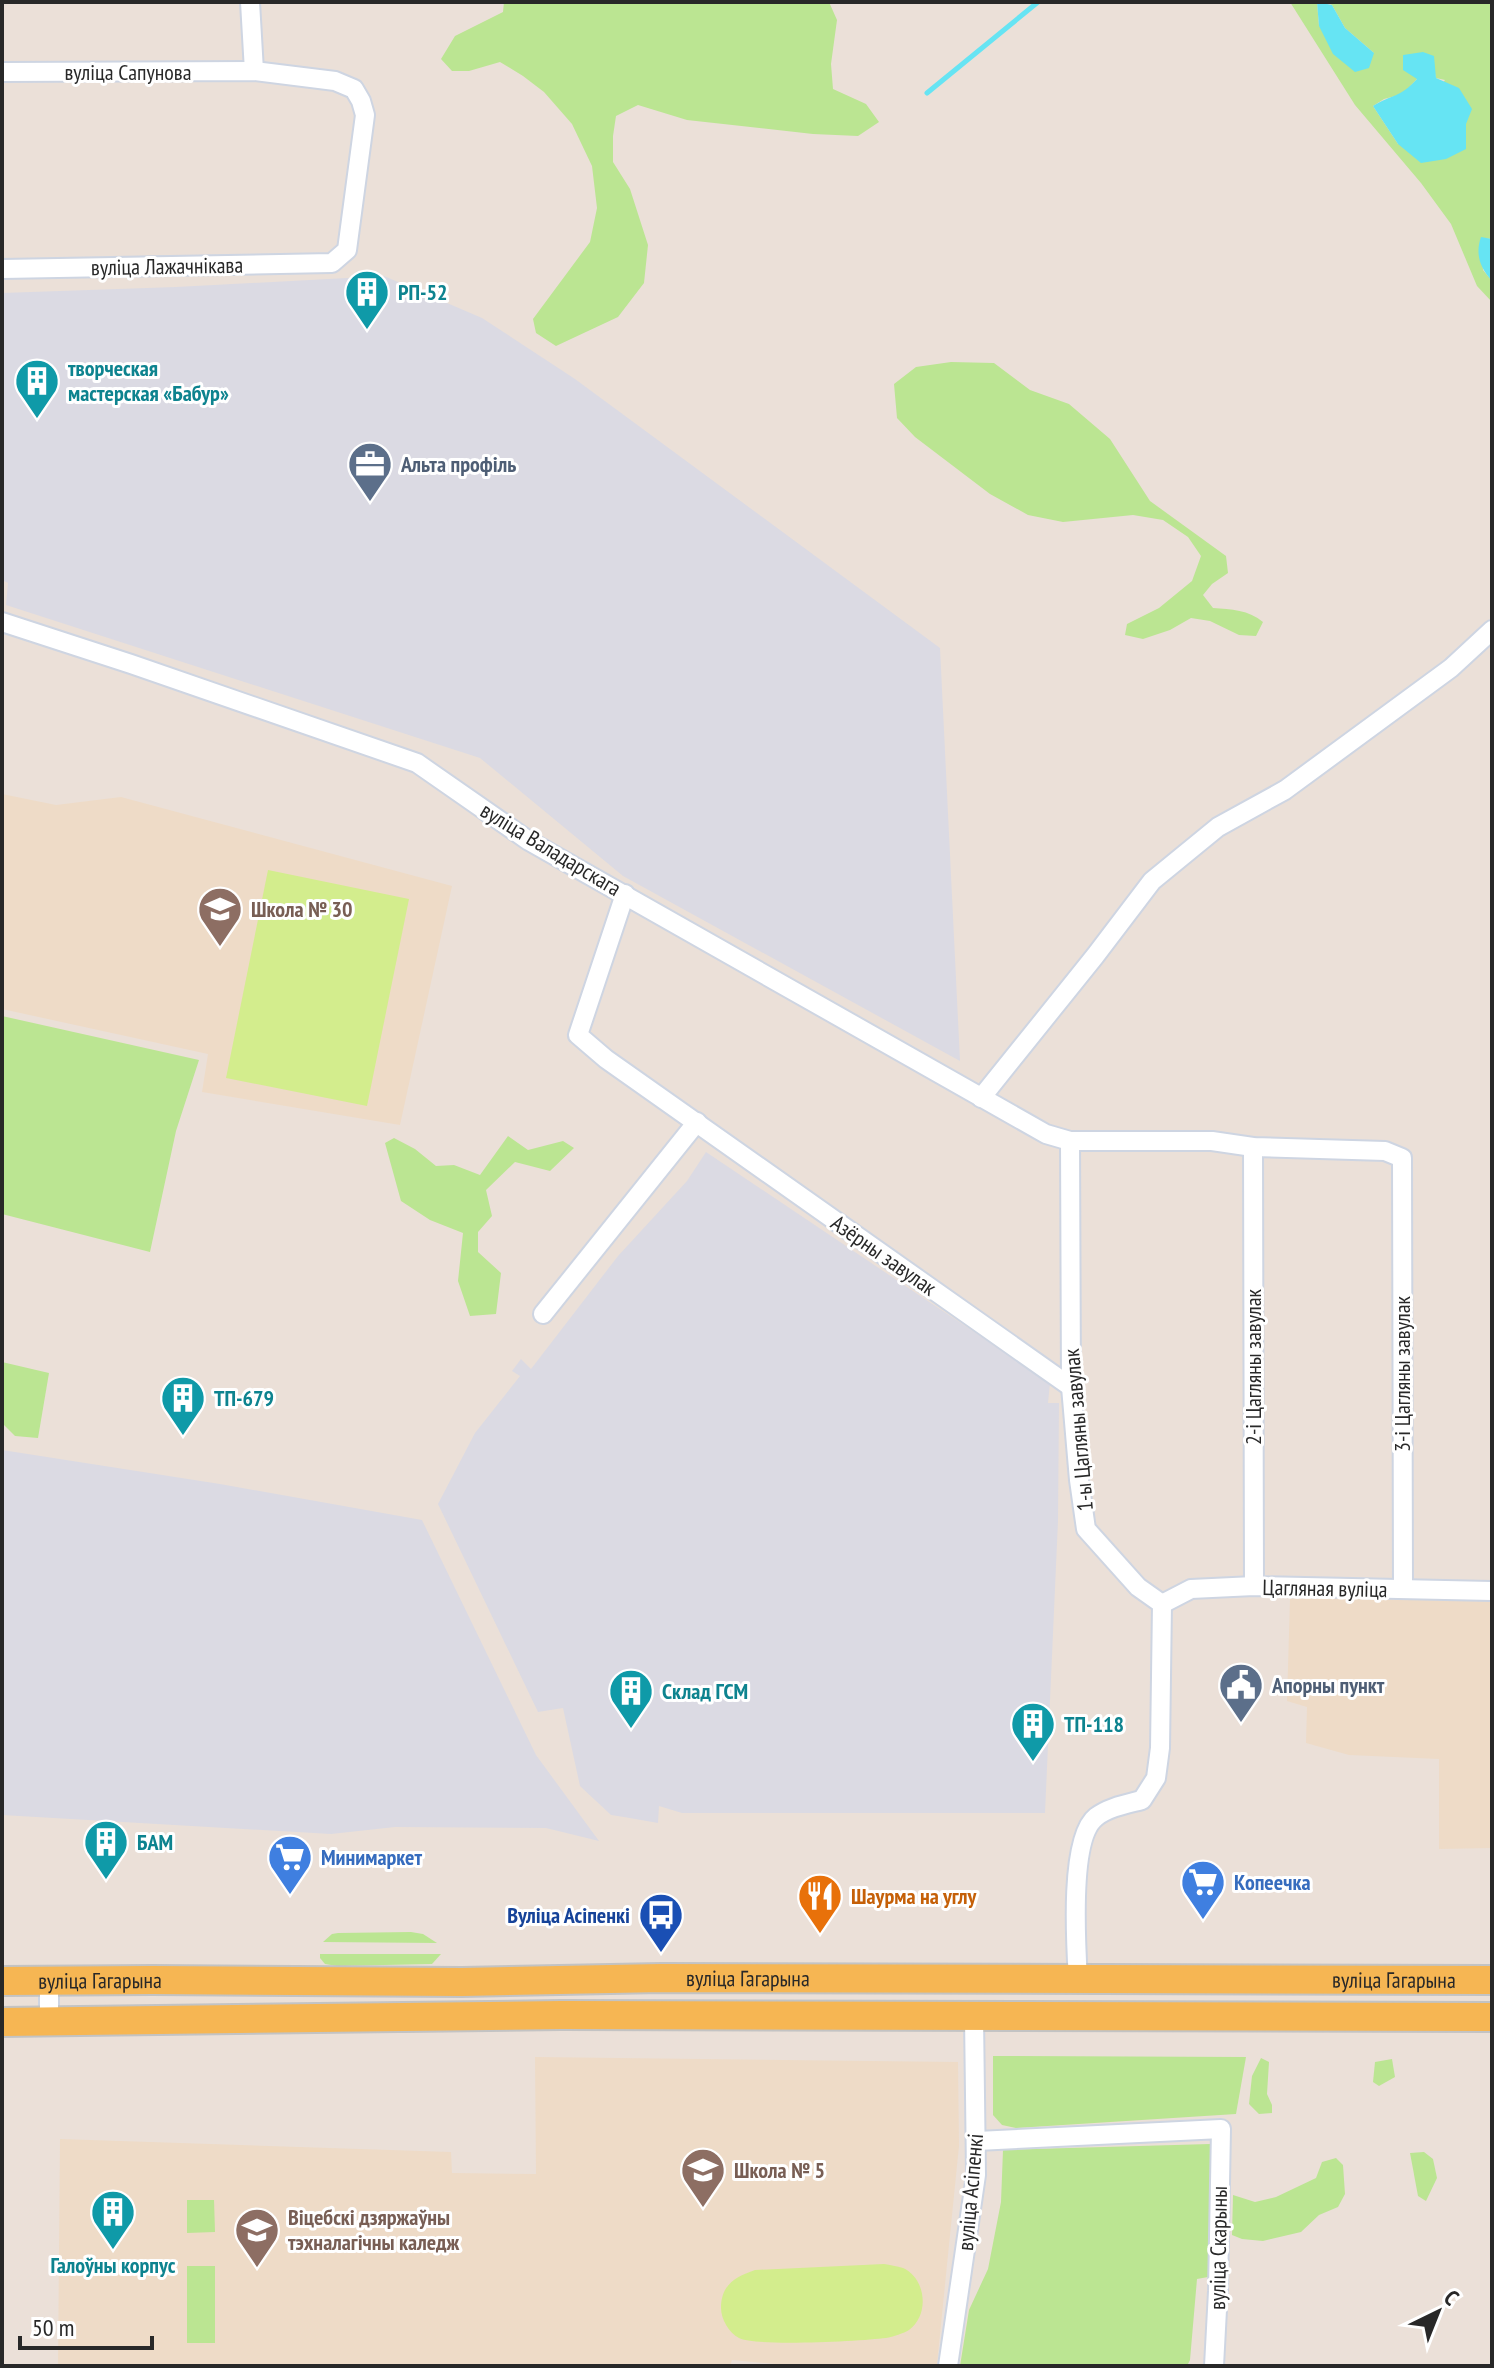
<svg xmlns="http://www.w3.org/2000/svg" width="1494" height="2368" font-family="'PT Sans Narrow',sans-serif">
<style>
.industrial{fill:#dbdae3}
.education{fill:#eedbc7}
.green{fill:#bbe592;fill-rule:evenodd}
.pitch{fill:#d3ed8d}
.water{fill:#66e4f3}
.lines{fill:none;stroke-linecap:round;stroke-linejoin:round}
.stream{stroke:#66e4f3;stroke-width:5}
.minor-casing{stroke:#ced5e2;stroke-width:22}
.primary-casing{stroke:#c3c3c3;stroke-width:32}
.minor{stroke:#fff;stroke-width:18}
.primary{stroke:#f6b653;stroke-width:28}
.labels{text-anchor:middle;stroke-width:6;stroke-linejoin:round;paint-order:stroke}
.street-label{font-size:22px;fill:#282828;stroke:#fff}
.culture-label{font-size:22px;font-weight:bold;fill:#0d838f;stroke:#fff;text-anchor:start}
.service-label{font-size:22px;font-weight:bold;fill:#4e5e75;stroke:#fff;text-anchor:start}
.education-label{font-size:22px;font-weight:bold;fill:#785e54;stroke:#fff;text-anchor:start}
.shop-label{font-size:22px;font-weight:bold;fill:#366cbe;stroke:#fff;text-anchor:start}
.food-label{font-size:22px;font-weight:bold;fill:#c56008;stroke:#fff;text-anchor:start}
.transit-label{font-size:22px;font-weight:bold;fill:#164399;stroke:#fff;text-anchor:end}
</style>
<rect width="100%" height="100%" fill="#ebe0d8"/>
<g class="industrial">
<polygon points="384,276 482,318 575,379 940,648 960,1061 623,876 480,758 6,605 8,583 2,580 2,293 176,287"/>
<polygon points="706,1152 1050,1383 1048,1403 1059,1403 1058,1521 1045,1813 682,1813 659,1806 658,1823 624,1817 611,1815 580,1786 563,1708 538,1712 438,1504 475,1433 520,1376 512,1371 521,1359 531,1369 618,1256 687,1181"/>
<polygon points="2,1450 220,1484 422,1520 536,1755 599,1841 546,1828 395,1827 331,1834 2,1815"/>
</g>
<g class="education">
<polygon points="2,794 56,805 121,797 452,886 400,1125 202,1092 208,1054 2,1009"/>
<polygon points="1492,1598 1492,1848 1439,1849 1439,1759 1349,1755 1306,1743 1307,1707 1287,1701 1290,1599"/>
<polygon points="535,2057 958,2062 959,2146 937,2364 796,2366 732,2360 730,2366 58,2366 60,2139 451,2152 452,2173 536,2174"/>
</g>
<g class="green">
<polygon points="504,2 829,2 837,20 831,64 833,89 866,104 879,122 858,136 813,134 687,120 638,105 616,116 613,136 613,162 630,189 648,245 644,283 618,317 556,346 536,333 533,319 590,242 597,208 592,166 572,124 544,92 523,76 500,62 469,71 452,71 441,59 455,36 503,12"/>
<path d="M1290,2h27l2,24 55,27 -29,-25 -13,-23 -6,-3h166v237l-11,-1 2,32 9,11v21l-15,-16 -26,-62 -30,-41 -66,-78zM1434,69l2,9 9,2 -47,64 -25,-38 11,-7 19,-5 14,-15z"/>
<path d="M951,362l43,1 36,27 39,14 41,35 40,62 76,55 2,17 -16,11 -9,11 10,13c18,1 36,2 50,14l-7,14 -17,-1 -29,-14 -19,-3 -21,12 -27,9 -18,-4 2,-11 32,-16 33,-27 9,-25 -13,-19 -25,-17 -30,-5 -70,7 -35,-7 -38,-21 -75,-57 -18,-19 -3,-34 22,-17z"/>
<polygon points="2,1016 199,1060 176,1131 150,1252 2,1214"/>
<polygon points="508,1136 528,1150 563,1141 574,1148 550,1171 515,1162 486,1190 492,1216 478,1232 478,1252 501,1273 496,1314 470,1316 458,1281 463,1233 430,1220 401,1201 385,1143 394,1138 415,1149 436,1166 454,1165 480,1175"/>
<polygon points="2,1362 49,1373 38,1438 15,1436 2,1423"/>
<polygon points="411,1932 423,1934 437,1943 323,1942 332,1934 338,1933"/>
<polygon points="320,1954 441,1954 432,1964 337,1966 325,1964 320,1958"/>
<polygon points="993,2056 1246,2057 1236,2114 1016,2128 1002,2125 993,2115"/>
<polygon points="1261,2058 1269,2062 1267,2094 1272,2105 1272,2113 1259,2114 1249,2104 1252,2076"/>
<polygon points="1392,2059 1395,2077 1379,2086 1373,2082 1375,2062"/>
<polygon points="1210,2144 1215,2266 1208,2277 1197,2279 1190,2360 1187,2366 960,2366 969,2310 988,2269 1001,2202 1003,2150"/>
<polygon points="1424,2152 1433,2159 1437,2178 1426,2201 1418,2196 1410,2153"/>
<polygon points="1336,2158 1343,2165 1345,2194 1338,2207 1319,2215 1301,2232 1263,2241 1242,2239 1232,2235 1233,2195 1255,2202 1276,2197 1316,2178 1322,2162"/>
<polygon points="187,2200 214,2200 215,2232 187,2233"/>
<polygon points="215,2266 215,2343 187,2343 187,2266"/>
</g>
<g class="pitch">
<polygon points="268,870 409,899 367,1106 226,1078"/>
<path d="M884,2264c6,1 13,2 19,4 23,10 27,47 6,62 -5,3 -16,7 -23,8 -24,3 -130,9 -147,0 -10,-5 -18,-19 -18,-30 0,-23 14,-31 34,-38z"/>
</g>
<g class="water">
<polygon points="1317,2 1332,5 1345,28 1374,53 1369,68 1355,72 1333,54 1319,26"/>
<path d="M1423,52l11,4 2,22 23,10 13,21 -6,15v25l-20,10 -25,4 -23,-19 -25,-38c19,-12 27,-8 44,-27l-14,-9v-15z"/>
<path d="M1481,237l11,2v42c-12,-13 -17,-27 -11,-44z"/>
</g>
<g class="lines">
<polyline class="stream" points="927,93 1038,2"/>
<g class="minor-casing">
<g id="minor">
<polyline points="250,2 254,71"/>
<polyline points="2,72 254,71 335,81 354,89 361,101 365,115 347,250 332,263 2,269"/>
<polyline points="2,622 131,664 417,763 529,841 1046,1134 1070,1141 1212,1141 1253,1147 1385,1151 1402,1158 1403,1589"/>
<polyline points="625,894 578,1035 606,1059 1071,1387"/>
<polyline points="981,1098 1095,956 1152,881 1218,827 1285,790 1451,668 1492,630"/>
<path d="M1070,1141l1,246 8,93 7,49 52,58 24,17 -2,144 -4,30 -14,22c-15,4 -33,7 -46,17 -27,21 -20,129 -18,163"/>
<polyline points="1253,1147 1254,1586"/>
<polyline points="543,1314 697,1122"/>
<polyline points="1162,1604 1191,1589 1254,1586 1492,1591"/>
<polyline points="49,1981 49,2022"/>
<polyline points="977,2141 1221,2129 1218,2291 1214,2366"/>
<polyline points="948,2366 976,2175 974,2016"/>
</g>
</g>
<g class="primary-casing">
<g id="primary">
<path id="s1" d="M2,1981l150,-1 310,2 199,-4 831,2"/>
<polyline points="2,2022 561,2015 1492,2017"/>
</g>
</g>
<use href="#minor" class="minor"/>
<use href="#primary" class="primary"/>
</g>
<defs>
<g id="building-pin" transform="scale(2.3)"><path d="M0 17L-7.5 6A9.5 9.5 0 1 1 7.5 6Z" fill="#0f9aa8" stroke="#fff"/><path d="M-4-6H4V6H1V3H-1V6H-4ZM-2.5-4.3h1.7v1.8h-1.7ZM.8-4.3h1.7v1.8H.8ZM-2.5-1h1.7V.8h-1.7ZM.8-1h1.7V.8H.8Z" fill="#fff"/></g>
<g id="office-pin" transform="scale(2.3)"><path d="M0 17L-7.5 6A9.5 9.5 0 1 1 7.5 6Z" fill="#5c6f8a" stroke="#fff"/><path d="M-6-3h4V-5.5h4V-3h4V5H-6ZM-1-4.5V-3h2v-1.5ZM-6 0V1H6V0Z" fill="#fff"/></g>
<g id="school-pin" transform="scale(2.3)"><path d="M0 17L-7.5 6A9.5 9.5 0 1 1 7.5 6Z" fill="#8d6e63" stroke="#fff"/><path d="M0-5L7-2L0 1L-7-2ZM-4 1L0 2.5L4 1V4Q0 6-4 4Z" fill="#fff"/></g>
<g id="civic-pin" transform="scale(2.3)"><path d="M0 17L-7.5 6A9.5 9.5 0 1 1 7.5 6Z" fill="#5c6f8a" stroke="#fff"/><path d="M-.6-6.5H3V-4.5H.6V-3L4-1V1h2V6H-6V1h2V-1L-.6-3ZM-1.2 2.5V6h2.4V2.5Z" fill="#fff"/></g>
<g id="supermarket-pin" transform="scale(2.3)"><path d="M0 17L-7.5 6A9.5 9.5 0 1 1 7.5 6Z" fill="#3f7fe0" stroke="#fff"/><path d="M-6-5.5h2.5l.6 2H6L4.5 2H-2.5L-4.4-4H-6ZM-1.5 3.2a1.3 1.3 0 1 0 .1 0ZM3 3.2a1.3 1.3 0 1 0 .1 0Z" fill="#fff"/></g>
<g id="restaurant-pin" transform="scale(2.3)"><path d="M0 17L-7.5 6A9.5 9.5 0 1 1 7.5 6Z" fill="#e8710a" stroke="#fff"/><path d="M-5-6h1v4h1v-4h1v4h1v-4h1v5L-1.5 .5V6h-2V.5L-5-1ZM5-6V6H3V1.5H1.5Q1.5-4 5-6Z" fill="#fff"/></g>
<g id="bus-pin" transform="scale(2.3)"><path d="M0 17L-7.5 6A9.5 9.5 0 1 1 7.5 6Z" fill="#1a4fb4" stroke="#fff"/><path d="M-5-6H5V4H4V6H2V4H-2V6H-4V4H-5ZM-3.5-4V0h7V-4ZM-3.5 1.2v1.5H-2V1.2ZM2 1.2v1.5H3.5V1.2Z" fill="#fff"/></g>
<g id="university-pin" transform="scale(2.3)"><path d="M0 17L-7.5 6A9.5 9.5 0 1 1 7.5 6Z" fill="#8d6e63" stroke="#fff"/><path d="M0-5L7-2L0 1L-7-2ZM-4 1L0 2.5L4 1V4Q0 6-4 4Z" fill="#fff"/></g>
</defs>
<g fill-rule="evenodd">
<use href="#building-pin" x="367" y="292"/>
<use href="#building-pin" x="37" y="381"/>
<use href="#office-pin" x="370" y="464"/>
<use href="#school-pin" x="220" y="909"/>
<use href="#building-pin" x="183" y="1398"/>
<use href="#civic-pin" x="1241" y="1685"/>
<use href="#building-pin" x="631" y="1691"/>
<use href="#building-pin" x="1033" y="1724"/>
<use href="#building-pin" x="106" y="1842"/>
<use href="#supermarket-pin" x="290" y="1857"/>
<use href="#supermarket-pin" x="1203" y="1882"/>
<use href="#restaurant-pin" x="820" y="1896"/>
<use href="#bus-pin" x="661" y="1915"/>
<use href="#school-pin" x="703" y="2170"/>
<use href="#building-pin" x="113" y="2212"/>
<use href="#university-pin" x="257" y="2230"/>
</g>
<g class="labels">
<g class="street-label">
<text x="128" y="80">вуліца Сапунова</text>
<text transform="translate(167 266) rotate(-1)" y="8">вуліца Лажачнікава</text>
<text transform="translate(551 849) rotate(31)" y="8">вуліца Валадарскага</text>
<text transform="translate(884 1255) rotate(35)" y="8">Азёрны завулак</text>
<text transform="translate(1253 1367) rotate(-90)" y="8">2-і Цагляны завулак</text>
<text transform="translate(1402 1374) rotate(-90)" y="8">3-і Цагляны завулак</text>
<text transform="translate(1078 1430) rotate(-95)" y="8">1-ы Цагляны завулак</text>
<text transform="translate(1325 1588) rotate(1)" y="8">Цагляная вуліца</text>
<text dy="8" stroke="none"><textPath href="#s1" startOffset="746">вуліца Гагарына</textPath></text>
<text dy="8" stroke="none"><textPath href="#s1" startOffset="1392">вуліца Гагарына</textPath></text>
<text dy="8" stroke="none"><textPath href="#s1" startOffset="98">вуліца Гагарына</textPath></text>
<text transform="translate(970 2192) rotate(-85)" y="8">вуліца Асіпенкі</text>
<text transform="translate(1218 2248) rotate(-89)" y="8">вуліца Скарыны</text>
</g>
<g class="culture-label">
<text x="398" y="300">РП-52</text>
<text x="68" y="376">творческая<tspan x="68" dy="25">мастерская «Бабур»</tspan></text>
<text x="214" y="1406">ТП-679</text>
<text x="662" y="1699">Склад ГСМ</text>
<text x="1064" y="1732">ТП-118</text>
<text x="137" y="1850">БАМ</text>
<text x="113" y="2273" text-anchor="middle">Галоўны корпус</text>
</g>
<g class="service-label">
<text x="401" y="472">Альта профіль</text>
<text x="1272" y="1693">Апорны пункт</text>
</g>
<g class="education-label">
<text x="251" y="917">Школа № 30</text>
<text x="734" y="2178">Школа № 5</text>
<text x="288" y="2225">Віцебскі дзяржаўны<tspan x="288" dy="25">тэхналагічны каледж</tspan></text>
</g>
<g class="shop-label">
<text x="321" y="1865">Минимаркет</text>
<text x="1234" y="1890">Копеечка</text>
</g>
<g class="food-label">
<text x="851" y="1904">Шаурма на углу</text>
</g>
<g class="transit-label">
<text x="630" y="1923">Вуліца Асіпенкі</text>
</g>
</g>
<rect width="1494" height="2368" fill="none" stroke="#282828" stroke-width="8"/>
<g transform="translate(1438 2312) rotate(43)" stroke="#ffffff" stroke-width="6" paint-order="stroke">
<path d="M0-6L14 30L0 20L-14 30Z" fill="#282828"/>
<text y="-12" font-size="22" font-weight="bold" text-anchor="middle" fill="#282828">С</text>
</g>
<path d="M20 2336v12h132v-12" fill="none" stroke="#282828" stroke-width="4"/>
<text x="32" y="2336" font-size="24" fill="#282828" stroke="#ffffff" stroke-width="6" paint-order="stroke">50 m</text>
</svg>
